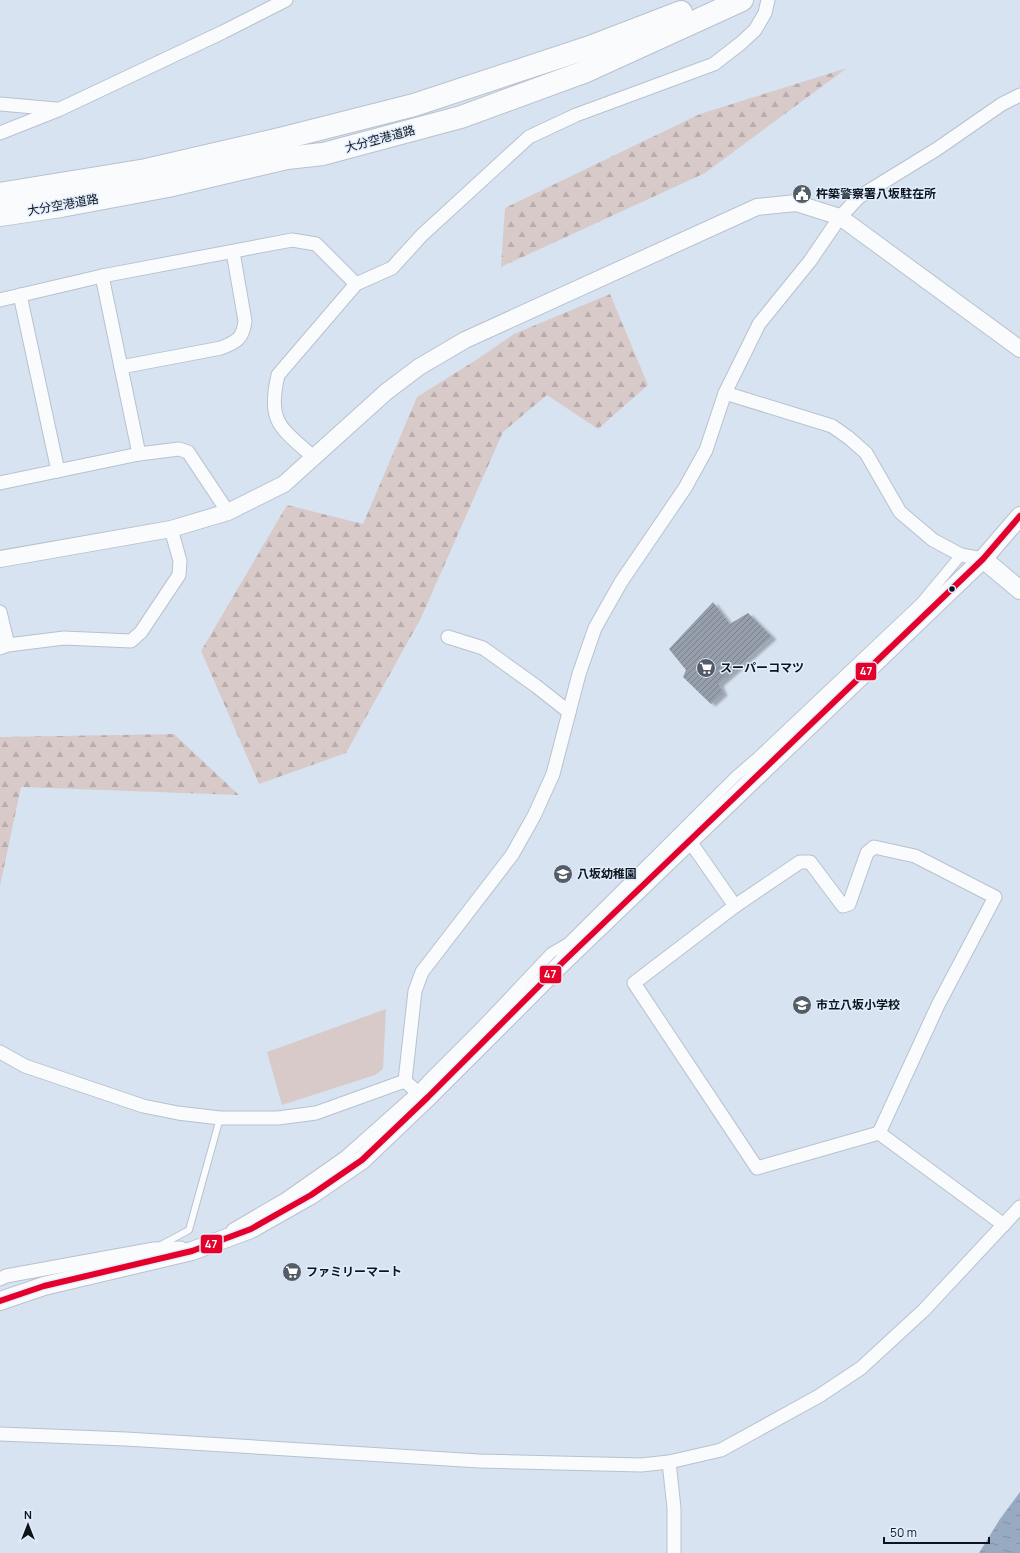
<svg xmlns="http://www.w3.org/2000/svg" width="1020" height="1553" font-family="Manrope,'Noto Sans JP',sans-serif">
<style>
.forest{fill:url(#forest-firs)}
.pitch{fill:#d8cac9}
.water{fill:url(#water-ripples)}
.building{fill:url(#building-hatch);filter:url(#shadow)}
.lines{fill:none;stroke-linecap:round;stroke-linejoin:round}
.service-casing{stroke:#b9c1cd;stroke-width:8}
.pedestrian-casing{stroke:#b9c1cd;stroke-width:12}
.minor-casing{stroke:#b9c1cd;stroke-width:15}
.tertiary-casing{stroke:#b9c1cd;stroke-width:18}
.secondary-casing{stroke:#b9c1cd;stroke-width:20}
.motorway-casing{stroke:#b9c1cd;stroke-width:24}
.service{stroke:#f9fbfd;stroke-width:6}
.pedestrian{stroke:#f9fbfd;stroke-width:10}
.minor{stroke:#f9fbfd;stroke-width:13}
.tertiary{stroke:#f9fbfd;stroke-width:16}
.secondary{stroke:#f9fbfd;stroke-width:18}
.motorway{stroke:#f9fbfd;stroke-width:22}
.bus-1-casing{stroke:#e2eefe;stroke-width:9}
.bus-1{stroke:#e4002b;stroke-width:6}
.bus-dot{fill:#0d141c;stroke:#e2eefe;stroke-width:1.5}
.labels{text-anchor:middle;stroke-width:3;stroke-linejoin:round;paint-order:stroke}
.street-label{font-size:12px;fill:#0d141c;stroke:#e2eefe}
.poi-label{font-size:12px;font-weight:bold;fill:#0d141c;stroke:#e2eefe;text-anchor:start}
.line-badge{stroke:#e2eefe;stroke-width:1.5}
.badge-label{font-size:11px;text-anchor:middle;font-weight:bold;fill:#fff}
</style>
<defs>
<pattern id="forest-firs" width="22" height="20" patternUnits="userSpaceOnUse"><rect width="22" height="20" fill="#d8cac9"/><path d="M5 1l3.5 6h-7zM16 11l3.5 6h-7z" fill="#b8adac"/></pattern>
<pattern id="water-ripples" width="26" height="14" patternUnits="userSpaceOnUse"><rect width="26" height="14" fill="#98aac1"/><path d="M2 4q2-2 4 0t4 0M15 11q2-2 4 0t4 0" fill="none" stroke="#8291a5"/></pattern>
<pattern id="building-hatch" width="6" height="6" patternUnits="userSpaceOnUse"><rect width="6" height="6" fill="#959eaa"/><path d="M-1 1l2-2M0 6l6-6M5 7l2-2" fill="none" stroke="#78808a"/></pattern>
<filter id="shadow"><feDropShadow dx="4.5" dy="2.5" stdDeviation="1" flood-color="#0004"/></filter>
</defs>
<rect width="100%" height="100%" fill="#d8e3f2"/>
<g class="forest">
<polygon points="847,68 705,173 501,267 505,208 700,114"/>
<polygon points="610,294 648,385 598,429 547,395 503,432 421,618 346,753 259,784 201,651 287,505 363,524 417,397 476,360 514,334"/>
<polygon points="174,734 239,795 21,787 0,886 0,737"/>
</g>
<polygon class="pitch" points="386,1009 383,1069 375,1075 282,1105 267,1052"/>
<polygon class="water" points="1020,1492 1020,1553 979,1553 1000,1519"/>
<polygon class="building" points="713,602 730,624 748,613 772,637 719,684 723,693 711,704 683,677 686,670 669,649"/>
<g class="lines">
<g class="service-casing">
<polyline id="service" points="161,1245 189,1230 220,1118"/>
</g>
<g class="pedestrian-casing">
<polyline id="pedestrian" points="232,1229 285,1198 345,1156 417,1092 427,1081 483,1025 551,953 568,943 736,776 758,757 921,603 961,555"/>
</g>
<g class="minor-casing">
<g id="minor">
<polyline points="0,104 56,109"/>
<polyline points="0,133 58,110 223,32 286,0"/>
<polyline points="102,276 139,454"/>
<polyline points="20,295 58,471"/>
<polyline points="0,300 102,276 292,240 316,244 356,284"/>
<path d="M121,367l100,-19c15,-6 22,-9 24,-27l-12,-69"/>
<polyline points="725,393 832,426 849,438 866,453 900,512 933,540 961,555 983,559"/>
<path d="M313,457c-33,-30 -46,-35 -35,-82l78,-91 36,-16 30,-33 107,-98 47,-22 138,-51 27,-21 14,-13 10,-17 3,-13"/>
<polyline points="0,483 139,454 179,449 188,452 228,512"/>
<polyline points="0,612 8,645"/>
<polyline points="448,637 483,648 536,686 569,712"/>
<polyline points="0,648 8,645 64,638 131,641 141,632 179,575 180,561 171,529"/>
<polyline points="689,840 735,906 634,983 757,1168 879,1133"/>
<polyline points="735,906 800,862 810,862 843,906 849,904 867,853 874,847 915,856 995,897 938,1005 879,1133 1004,1225"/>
<polyline points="0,1052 25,1066 143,1106 178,1113 220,1118 278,1118 316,1113 405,1081"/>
<polyline points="428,1097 417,1092 405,1081 415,991 422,972 512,855 534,816 553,774 579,674 595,628 621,582 685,488 706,450 725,393 759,324 810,261 840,217 859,197 937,149 1002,104 1020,95"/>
<polyline points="0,1279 6,1276 154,1249 181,1248"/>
<polyline points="0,1434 126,1439 479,1461 641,1465 669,1462 721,1450 819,1396 861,1368 924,1310 1020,1207"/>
<polyline points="669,1462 674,1508 674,1553"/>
</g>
</g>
<g class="tertiary-casing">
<polyline id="tertiary" points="0,559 171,529 228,512 284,484 386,392 419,367 465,340 757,207 796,203 840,217 1020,349"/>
</g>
<g class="secondary-casing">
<g id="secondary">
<polyline points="983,559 1020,590"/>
<polyline points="0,1301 44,1286 192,1251 251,1229 311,1195 362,1160 428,1097 563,962 983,559 1020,516"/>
</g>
</g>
<g class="motorway-casing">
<g id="motorway">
<polyline points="0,194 146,170 284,138 414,105 590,47 681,12"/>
<polyline points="0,215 61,206 168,186 287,158 323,154 461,117 584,72 742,0"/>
</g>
</g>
<use href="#service" class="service"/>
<use href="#pedestrian" class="pedestrian"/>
<use href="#minor" class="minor"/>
<use href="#tertiary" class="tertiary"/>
<use href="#secondary" class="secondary"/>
<use href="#motorway" class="motorway"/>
<g class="bus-1-casing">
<polyline id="bus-1" points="0,1301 44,1286 192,1251 251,1229 311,1195 362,1160 428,1097 563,962 983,559 1020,516"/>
</g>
<use href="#bus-1" class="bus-1"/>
</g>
<defs>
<g id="civic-disc" transform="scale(1)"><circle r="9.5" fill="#545c67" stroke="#e2eefe"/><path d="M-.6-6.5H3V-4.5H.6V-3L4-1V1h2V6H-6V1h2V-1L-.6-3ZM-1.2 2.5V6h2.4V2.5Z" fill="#fff"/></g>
<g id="supermarket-disc" transform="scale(1)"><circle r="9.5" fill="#545c67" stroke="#e2eefe"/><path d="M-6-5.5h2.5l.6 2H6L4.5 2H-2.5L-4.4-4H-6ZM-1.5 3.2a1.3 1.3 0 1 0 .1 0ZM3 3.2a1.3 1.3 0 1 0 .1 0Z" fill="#fff"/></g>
<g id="school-disc" transform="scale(1)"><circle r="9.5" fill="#545c67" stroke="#e2eefe"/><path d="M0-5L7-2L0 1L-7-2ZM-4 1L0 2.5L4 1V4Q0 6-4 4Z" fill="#fff"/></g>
</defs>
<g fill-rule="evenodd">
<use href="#civic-disc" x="802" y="194"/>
<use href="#supermarket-disc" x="706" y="668"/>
<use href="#school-disc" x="563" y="874"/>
<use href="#school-disc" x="802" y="1005"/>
<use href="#supermarket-disc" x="292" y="1272"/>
</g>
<circle class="bus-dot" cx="952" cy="589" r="3.5"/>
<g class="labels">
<g class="street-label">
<text transform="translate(380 139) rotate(-15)" y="4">大分空港道路</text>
<text transform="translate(63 205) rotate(-10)" y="4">大分空港道路</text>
</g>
<g class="poi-label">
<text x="816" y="198">杵築警察署八坂駐在所</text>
<text x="720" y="672">スーパーコマツ</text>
<text x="577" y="878">八坂幼稚園</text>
<text x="816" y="1009">市立八坂小学校</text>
<text x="306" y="1276">ファミリーマート</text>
</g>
</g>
<g class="line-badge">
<rect x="855" y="662" width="22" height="19" rx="4" fill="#e4002b"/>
<rect x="539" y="965" width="23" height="19" rx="4" fill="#e4002b"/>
<rect x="200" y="1234" width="23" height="20" rx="4" fill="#e4002b"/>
</g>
<g class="badge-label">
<text x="866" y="675">47</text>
<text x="550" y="978">47</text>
<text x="211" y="1248">47</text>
</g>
<g transform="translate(28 1525)" stroke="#e2eefe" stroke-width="3" paint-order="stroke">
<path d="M0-3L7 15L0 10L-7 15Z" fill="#0d141c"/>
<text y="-6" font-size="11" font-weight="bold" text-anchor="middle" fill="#0d141c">N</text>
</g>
<path d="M884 1537v6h105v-6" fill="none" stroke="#0d141c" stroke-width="2"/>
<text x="890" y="1537" font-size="12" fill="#0d141c" stroke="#e2eefe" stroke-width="3" paint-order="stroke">50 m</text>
</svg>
